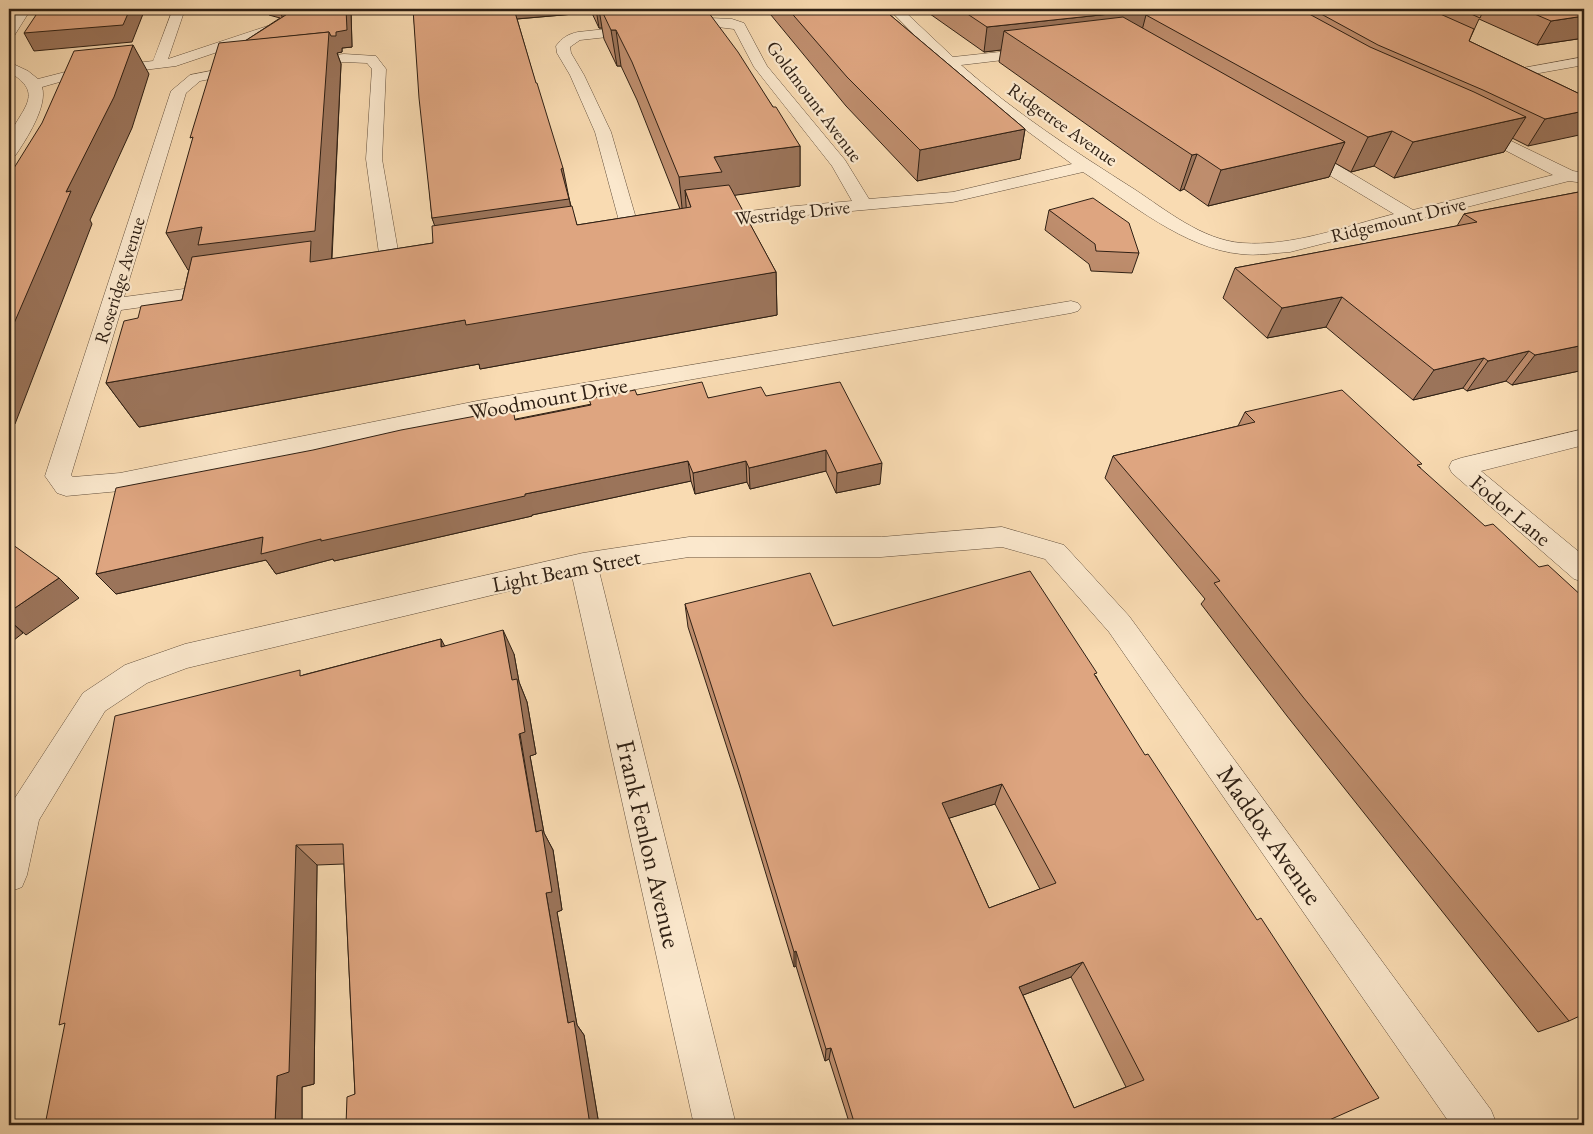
<svg xmlns="http://www.w3.org/2000/svg" width="1593" height="1134" font-family="'EB Garamond',serif">
<style>
.lines{fill:none;stroke-linecap:round;stroke-linejoin:round}
.minor-casing{stroke:#624f3c;stroke-width:1}
.minor{fill:#fbe8cd;fill-rule:evenodd}
.wall{fill:#bf8e6e;stroke:#2f2014;fill-rule:evenodd}
.shaded-wall{fill:#9b745a;stroke:#2f2014}
.building{fill:#dea580;stroke:#2f2014;fill-rule:evenodd}
.labels{text-anchor:middle;stroke-width:4.5;stroke-linejoin:round;paint-order:stroke}
.far-street-label{font-size:19px;fill:#2f2014;stroke:#fbe8cd}
.street-label{font-size:22px;fill:#2f2014;stroke:#fbe8cd}
.near-street-label{font-size:26px;fill:#2f2014;stroke:#fbe8cd}
</style>
<rect width="100%" height="100%" fill="#f9dbb2"/>
<filter id="stains"><feTurbulence type="fractalNoise" baseFrequency=".004" numOctaves="4"/><feColorMatrix values="0 0 0 0 .2 0 0 0 0 .09 0 0 0 0 .02 0 0 0 .5 -.17"/></filter>
<radialGradient id="worn" r=".72"><stop offset=".6" stop-color="#630" stop-opacity="0"/><stop offset="1" stop-color="#630" stop-opacity=".3"/></radialGradient>
<g class="lines">
<g class="minor-casing">
<g id="minor">
<polygon points="19,9 31,9 14,36 9,37 9,23"/>
<path d="M173,9h12l-17,50 151,-50h18l-1,3 -160,54 -106,13 -28,8c6,19 -16,53 -27,69l-6,1c0,-6 -2,-14 0,-20 11,-28 38,-43 0,-65v-10l19,9 10,8 31,-8 84,-10z"/>
<path d="M889,9h13l51,48 84,-9 5,1 2,3 -7,4 -76,9c53,47 113,86 173,124 32,21 68,51 108,54 49,4 105,-17 152,-29l-100,-60 -2,-4 2,-4h12l107,64 140,-35 -85,-44 -2,-3 2,-3 6,-2 99,48 11,2v10l-15,-2 -279,71c-16,1 -33,4 -49,2 -56,-5 -112,-52 -158,-82l-130,30 -180,16 -64,9 -7,-2 -2,-4 2,-4 71,-9 79,-7 -20,-35 -78,-99 -20,-38 -25,-3 -129,14 -10,7 1,6 13,22 27,57 29,100 -2,4 -7,2 -7,-2 -2,-4 -27,-100 -25,-57 -13,-22 -1,-7c6,-8 12,-12 22,-14l131,-14 23,1 12,4 23,43 78,94 24,39 84,-7 119,-28 -91,-67 -37,-32z"/>
<polygon points="344,54 376,56 386,69 382,159 401,268 398,272 391,274 384,272 381,268 366,159 372,69 367,63 344,62 301,67 296,66 294,63 296,60 301,59"/>
<polygon points="1584,57 1584,65 1517,77 1512,76 1510,73 1512,70 1517,69"/>
<polygon points="246,64 251,65 253,68 251,71 200,81 186,93 124,297 221,284 228,286 231,290 228,294 221,296 121,310 71,475 73,477 120,473 477,401 1071,301 1078,303 1081,307 1078,311 1071,313 477,417 120,491 66,496 57,493 45,476 171,91 190,75"/>
<polygon points="1584,429 1584,445 1481,471 1584,556 1584,582 1574,579 1452,473 1449,467 1452,461 1461,458"/>
<polygon points="1002,527 1064,545 1129,616 1491,1110 1497,1125 1451,1125 1109,632 1045,559 1002,547 881,557 689,557 599,571 736,1125 694,1125 572,576 187,668 147,683 105,711 39,820 27,875 22,887 9,892 9,809 11,804 83,693 125,665 185,644 583,553 689,537 881,537"/>
</g>
</g>
<use href="#minor" class="minor"/>
</g>
<g class="wall">
<polygon points="266,9 350,9 351,11 352,47 342,48 342,52 337,53 341,64 332,259 433,243 435,225 432,218 413,9 574,14 517,19 570,202 571,206 577,225 680,209 637,100 621,66 617,66 604,39 602,28 599,28 590,9 706,9 773,107 800,146 800,186 734,195 776,272 777,315 480,369 479,364 139,427 106,383 138,318 182,300 189,269 188,270 245,41 280,18 269,15"/>
<polygon points="766,9 883,9 1025,129 1020,159 917,181 846,106"/>
<polygon points="923,9 1584,9 1584,38 1537,45 1479,19 1469,41 1584,96 1528,146 1512,138 1504,152 1394,178 1374,166 1351,172 1335,163 1329,177 1208,206 1184,189 1180,191 999,62 1001,50 984,52"/>
<polygon points="1584,191 1584,370 1512,385 1506,381 1467,391 1463,388 1413,400 1326,327 1267,338 1223,298 1235,268 1457,226 1464,214"/>
<polygon points="1049,210 1139,253 1132,273 1091,271 1089,264 1045,230"/>
<polygon points="637,395 708,398 766,396 880,484 836,493 826,471 750,489 747,482 695,494 691,481 532,515 532,516 334,561 333,559 276,574 266,560 116,594 96,574 516,419"/>
<polygon points="1245,412 1420,467 1569,1021 1538,1032 1287,716 1201,604 1205,599 1105,478 1113,456 1238,426"/>
<path d="M685,604l148,22 263,50 222,449h-468l-21,-66 -4,2 -29,-95 -2,1 -53,-176 -53,-164zM995,804l45,85 -51,19 -40,-90zM1071,977l55,110 -52,21 -51,-113z"/>
<polygon points="441,639 444,646 514,654 519,682 527,702 536,754 530,756 544,833 553,850 562,910 557,912 577,1025 584,1035 599,1125 346,1125 355,1094 344,864 317,865 314,1084 302,1087 302,1125 45,1125 303,675"/>
</g>
<g class="shaded-wall">
<polygon points="130,9 145,9 132,42 34,51 24,33"/>
<polygon points="279,9 314,9 283,19"/>
<polygon points="346,9 350,9 351,11 352,47 342,48 342,52 337,53 341,64 331,268 210,266 188,270 166,233 329,32 336,32"/>
<polygon points="513,9 573,9 574,14 516,19"/>
<polygon points="596,9 599,9 602,28 599,28"/>
<polygon points="1157,9 1260,9 1146,15 1141,34 1004,31 1001,50 984,52 987,27"/>
<polygon points="1584,16 1584,38 1537,45 1551,21"/>
<polygon points="611,30 616,30 621,66 617,66"/>
<polygon points="133,45 149,74 132,128 90,220 92,224 15,424 9,425 9,335 66,192"/>
<polygon points="1584,111 1584,134 1528,146 1545,119"/>
<polygon points="1526,117 1504,152 1394,178 1413,142"/>
<polygon points="1025,129 1020,159 917,181 920,150"/>
<polygon points="1392,131 1374,166 1351,172 1368,137"/>
<polygon points="1345,142 1329,177 1208,206 1221,170"/>
<polygon points="800,146 800,186 723,197 691,207 685,190 687,218 683,218 679,177 714,157"/>
<polygon points="1197,154 1184,189 1180,191 1192,155"/>
<polygon points="563,168 576,233 444,253 432,218 561,169"/>
<polygon points="776,272 777,315 480,369 479,364 139,427 106,383 465,320"/>
<polygon points="1342,297 1326,327 1267,338 1282,308"/>
<polygon points="1584,345 1584,370 1512,385 1535,355"/>
<polygon points="1529,351 1506,381 1467,391 1488,361"/>
<polygon points="1484,358 1463,388 1413,400 1434,370"/>
<polygon points="826,450 826,471 750,489 749,468"/>
<polygon points="688,461 691,481 532,515 532,516 334,561 333,559 276,574 266,560 116,594 96,574 263,537 321,539 525,494"/>
<polygon points="746,461 747,482 695,494 693,473"/>
<polygon points="882,463 880,484 836,493 837,473"/>
<polygon points="59,578 79,598 26,635 9,620 9,612"/>
<polygon points="9,620 23,633 9,644"/>
<polygon points="503,630 514,654 519,682 527,702 536,754 530,756 544,833 553,850 562,910 557,912 577,1025 584,1035 599,1125 590,1125 568,1023 546,893"/>
<polygon points="441,639 454,663 441,647"/>
<polygon points="1002,784 995,804 937,822 942,803"/>
<polygon points="296,845 317,865 314,1084 302,1087 302,1125 275,1125 277,1076"/>
<polygon points="796,951 796,966 794,967 794,952"/>
<polygon points="1083,962 1071,977 1010,1000 1019,987"/>
<polygon points="831,1048 829,1059 825,1061 826,1049"/>
</g>
<g class="building">
<polygon points="40,9 130,9 123,25 24,33"/>
<polygon points="298,9 346,9 347,30 336,32 336,36 331,36 329,32 245,41 292,11"/>
<polygon points="413,9 514,9 536,83 537,83 563,168 561,169 569,199 432,218 419,98"/>
<polygon points="601,9 706,9 738,52 773,107 776,107 800,146 714,157 722,172 679,177 632,62 616,30 611,30"/>
<polygon points="788,9 883,9 1025,129 920,150 847,77"/>
<polygon points="960,9 1157,9 987,27"/>
<polygon points="1199,9 1300,9 1370,47 1474,92 1526,117 1413,142 1392,131 1368,137 1146,15"/>
<polygon points="1312,9 1429,9 1474,29 1469,41 1584,96 1584,111 1545,119 1483,90 1378,45"/>
<polygon points="1460,9 1484,9 1480,18"/>
<polygon points="1523,9 1584,9 1584,16 1551,21"/>
<polygon points="1123,17 1345,142 1221,170 1197,154 1192,155 1004,31"/>
<polygon points="329,32 315,231 198,245 202,227 166,233 193,137 190,138 219,43"/>
<polygon points="133,45 114,97 66,192 71,191 9,335 9,176 42,123 74,51"/>
<polygon points="729,185 776,272 466,325 465,320 106,383 124,321 138,318 141,306 182,300 192,257 311,241 310,262 433,243 432,226 572,206 577,225 691,207 685,190"/>
<polygon points="1584,191 1584,345 1535,355 1529,351 1488,361 1484,358 1434,370 1342,297 1282,308 1235,268 1477,222 1464,214"/>
<polygon points="1093,198 1129,223 1139,253 1096,251 1095,244 1049,210"/>
<polygon points="702,382 708,398 761,387 766,396 840,382 882,463 837,473 826,450 749,468 746,461 693,473 688,461 525,494 525,496 321,541 321,539 261,554 263,537 96,574 116,488 313,450 401,430 513,409 515,420 591,405 589,399 635,390 637,395"/>
<polygon points="1342,390 1422,464 1417,465 1485,526 1493,524 1539,567 1548,565 1584,598 1584,1014 1569,1021 1303,697 1214,583 1220,581 1113,456 1255,422 1245,412"/>
<polygon points="9,542 59,578 9,612"/>
<path d="M1030,571l67,102 -3,1 51,81 3,-1 109,166 4,-2 118,180 -61,27h-463l-24,-77 -5,1 -30,-98 -2,1 -55,-181 -54,-167 125,-31 23,53zM1002,784l54,99 -67,25 -47,-105zM1083,962l61,118 -70,28 -55,-121z"/>
<polygon points="503,630 512,680 517,679 525,732 519,734 536,832 542,830 552,892 546,893 568,1023 574,1021 590,1125 346,1125 347,1097 355,1094 343,844 296,845 289,1072 277,1076 275,1125 45,1125 65,1023 59,1025 115,716 300,670 300,676 441,639 441,647"/>
</g>
<g class="labels">
<g class="far-street-label">
<text transform="translate(815 101) rotate(53)" y="7">Goldmount Avenue</text>
<text transform="translate(1063 124) rotate(35)" y="7">Ridgetree Avenue</text>
<text transform="translate(792 212) rotate(-6)" y="7">Westridge Drive</text>
<text transform="translate(1398 219) rotate(-14)" y="7">Ridgemount Drive</text>
<text transform="translate(119 280) rotate(-73)" y="7">Roseridge Avenue</text>
</g>
<g class="street-label">
<text transform="translate(548 398) rotate(-10)" y="8">Woodmount Drive</text>
<text transform="translate(1511 510) rotate(40)" y="8">Fodor Lane</text>
<text transform="translate(566 570) rotate(-11)" y="8">Light Beam Street</text>
</g>
<g class="near-street-label">
<text transform="translate(1270 835) rotate(55)" y="9">Maddox Avenue</text>
<text transform="translate(649 844) rotate(77)" y="9">Frank Fenlon Avenue</text>
</g>
</g>
<rect width="1593" height="1134" fill="none" stroke="#f9dbb2" stroke-width="30"/>
<rect x="10" y="10" width="1573" height="1114" fill="none" stroke="#2f2014" stroke-width="2.5"/>
<rect x="15" y="15" width="1563" height="1104" fill="none" stroke="#2f2014"/>
<rect width="100%" height="100%" filter="url(#stains)"/>
<rect width="100%" height="100%" fill="url(#worn)"/>
</svg>
